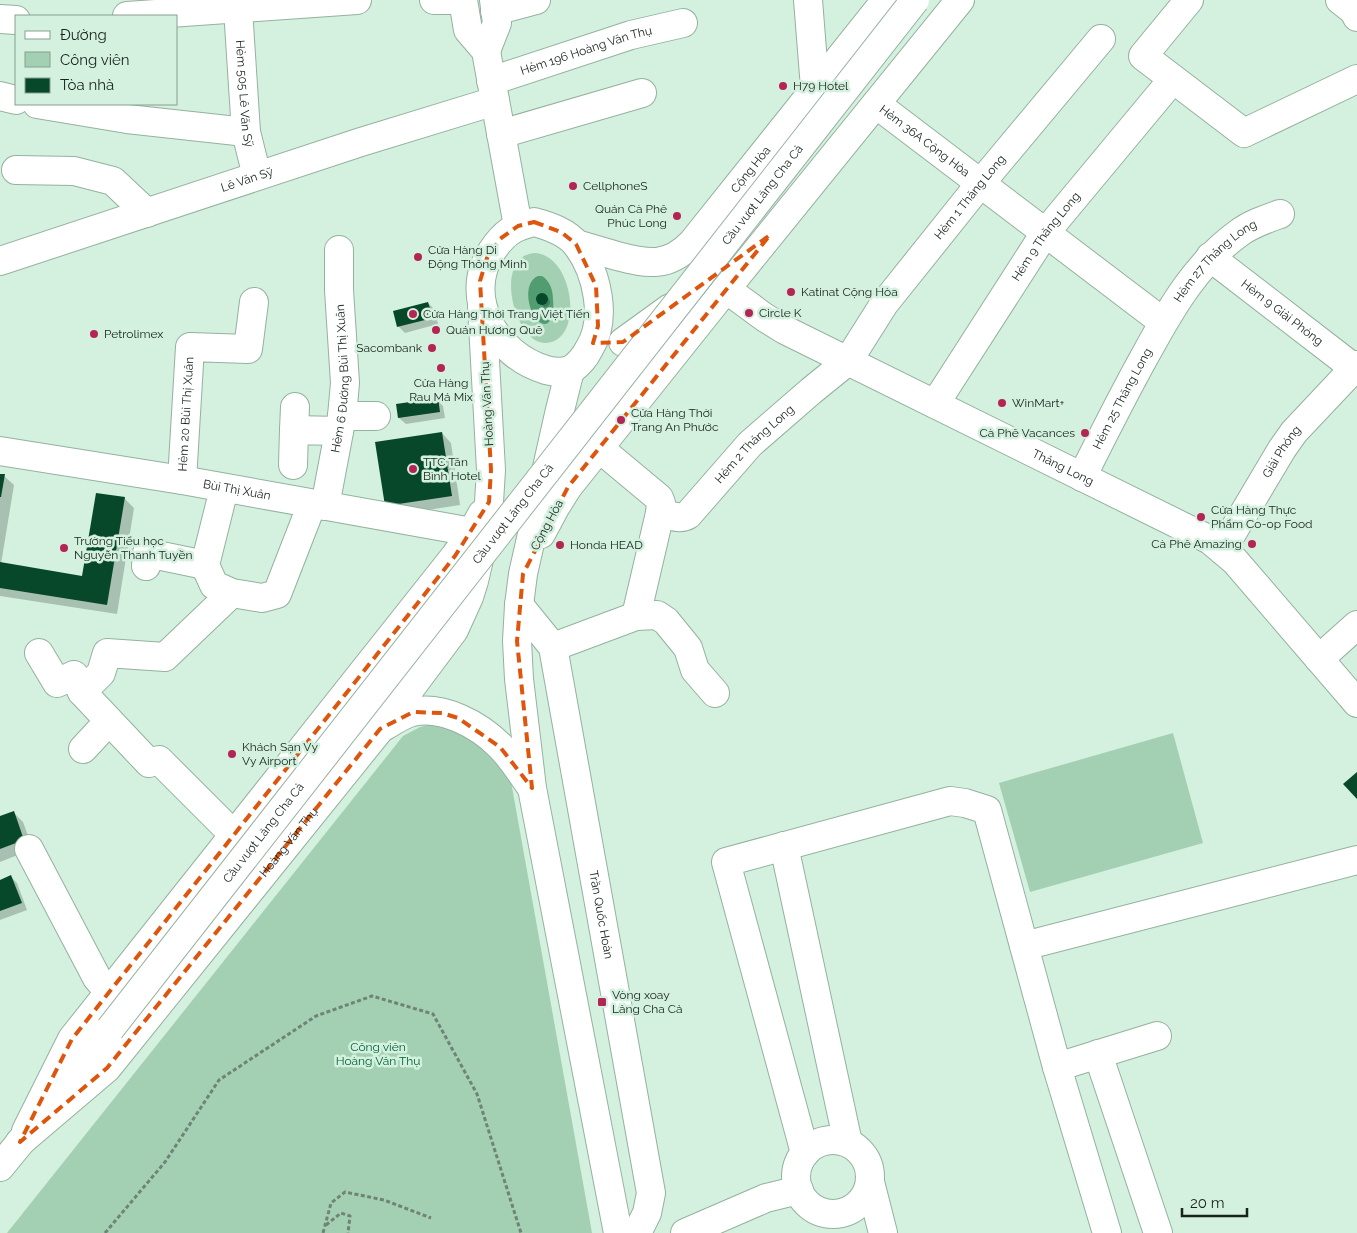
<svg xmlns="http://www.w3.org/2000/svg" width="1357" height="1233" font-family="Raleway,sans-serif">
<style>
.green{fill:#a3cfb3}
.water{fill:#519c71}
.shadow{fill:#0003}
.building{fill:#07472a}
.lines{fill:none;stroke-linecap:round;stroke-linejoin:round}
.minor-casing{stroke:#95b19f;stroke-width:30}
.major-casing{stroke:#95b19f;stroke-width:30}
.path{stroke:#6f8376;stroke-width:3;stroke-dasharray:4 2.5;stroke-linecap:butt}
.minor{stroke:#fff;stroke-width:28}
.major{stroke:#fff;stroke-width:28}
.major-bridge-casing{stroke:#95b19f;stroke-width:30;stroke-linecap:butt}
.major-bridge{stroke:#fff;stroke-width:28}
.marked{fill:none;stroke:#de560d;stroke-width:4;stroke-dasharray:10 6;stroke-linejoin:round}
.poi-dot{fill:#b42454;stroke:#d3f1de;stroke-width:2}
.labels{text-anchor:middle;stroke-width:5;stroke-linejoin:round;paint-order:stroke}
.street-label{font-size:12px;fill:#18231c;stroke:#d3f1de}
.poi-label{font-size:12px;fill:#18231c;stroke:#d3f1de;text-anchor:start}
.park-label{font-size:12px;fill:#006139;stroke:#d3f1de}
</style>
<rect width="100%" height="100%" fill="#d3f1de"/>
<g class="green">
<path d="M535,253c39,2 50,88 11,90 -28,2 -50,-70 -22,-87 4,-2 8,-3 11,-3z"/>
<polygon points="441,722 481,738 510,776 592,1233 7,1233 403,736 420,727"/>
<polygon points="1173,733 1203,843 1030,892 999,783"/>
</g>
<path class="water" d="M538,276h4c8,5 11,14 11,24 1,6 0,29 -12,23 -12,-6 -20,-40 -3,-47z"/>
<g class="shadow">
<polygon points="543,294 549,299 550,303 547,307 544,307 538,302 537,299 538,295"/>
<polygon points="428,303 434,309 438,324 405,333 399,327 395,312"/>
<polygon points="437,400 443,406 445,418 406,424 399,418 398,405"/>
<polygon points="442,433 451,443 460,505 395,515 386,505"/>
<polygon points="0,475 4,476 14,485 1,564 83,577 124,498 134,508 117,614 0,596"/>
<polygon points="14,813 23,822 33,849 0,862 0,818"/>
<polygon points="11,877 17,883 27,910 0,920 0,881"/>
</g>
<g class="building">
<circle cx="542" cy="299" r="6"/>
<polygon points="428,302 433,318 397,327 393,311"/>
<polygon points="438,398 440,412 398,418 396,404"/>
<polygon points="442,432 452,496 385,506 375,442"/>
<polygon points="0,474 5,474 1,497 0,497"/>
<polygon points="96,493 125,497 107,605 0,588 0,562 82,576"/>
<polygon points="1357,772 1357,799 1343,784"/>
<polygon points="14,811 24,840 0,849 0,816"/>
<polygon points="11,875 22,903 0,911 0,880"/>
</g>
<g class="lines">
<g class="minor-casing">
<g id="minor">
<polyline points="434,0 463,0"/>
<polyline points="808,0 815,88"/>
<polyline points="1189,0 1143,56 1244,133 1357,79"/>
<polyline points="1340,0 1354,11 1357,17"/>
<path id="s1" d="M238,9l8,123 11,44"/>
<polyline points="495,11 536,0"/>
<polyline points="127,16 357,0"/>
<polyline points="0,19 16,20"/>
<path id="s2" d="M491,81l140,-46 52,-12"/>
<polyline points="0,96 16,100"/>
<polyline points="37,104 127,119 246,132"/>
<path id="s3" d="M876,104l287,218"/>
<polyline points="501,134 642,93"/>
<polyline points="16,170 74,171 113,181 147,213"/>
<path id="s4" d="M1210,257l144,111"/>
<path id="s5" d="M726,289l38,28 21,13 425,210 12,10 13,11 122,142"/>
<path id="s6" d="M935,404l110,-171 128,-154"/>
<polyline points="342,416 376,416"/>
<polyline points="294,430 295,407"/>
<polyline points="599,448 659,498 661,503 660,513 636,616"/>
<path id="s7" d="M0,451l182,29 290,52"/>
<polyline points="293,465 294,430 339,431"/>
<path id="s8" d="M1082,477c21,-42 42,-84 65,-125 24,-44 50,-89 92,-119 12,-9 27,-14 41,-19"/>
<path id="s9" d="M182,480l8,-133 58,2 6,-47"/>
<polyline points="224,489 205,565 214,585 232,593 262,598 277,594 312,504"/>
<path id="s10" d="M325,506l17,-90 3,-33 -6,-93v-40"/>
<path id="s11" d="M660,513c9,2 20,7 28,2l62,-71 61,-53 37,-30 36,-57 96,-120 121,-145"/>
<path id="s12" d="M1222,550l60,-101 12,-17 63,-67"/>
<polyline points="146,566 147,553 205,565"/>
<path id="s13" d="M519,605l34,42 98,546 -4,20 -10,20"/>
<polyline points="553,647 636,616 657,615 666,621 688,648 695,670 715,693"/>
<polyline points="39,653 57,683 74,675 82,692 149,763 159,760 234,835"/>
<polyline points="1319,659 1357,625"/>
<polyline points="82,692 101,673 107,653 165,657 232,593"/>
<polyline points="83,749 109,721"/>
<polyline points="784,846 848,1143"/>
<polyline points="29,849 97,978 109,992"/>
<polyline points="1024,946 1357,860"/>
<polyline points="1098,1054 1158,1233"/>
<polyline points="1057,1067 1157,1036"/>
<circle cx="833" cy="1177" r="37"/>
<polyline points="805,1153 726,862 950,801 965,803 987,810 1057,1067 1107,1233"/>
<polyline points="870,1182 883,1233"/>
<polyline points="685,1233 766,1198 799,1190"/>
</g>
</g>
<g class="major-casing">
<g id="major">
<polyline points="463,0 468,30 486,51 518,226"/>
<polyline points="486,51 497,23 494,0"/>
<path d="M534,222c15,4 33,10 43,23 20,27 31,74 12,104 -4,8 -10,15 -17,20 -7,4 -19,3 -26,1 -49,-14 -85,-72 -54,-119 12,-18 21,-24 42,-29z"/>
<path id="s14" d="M576,244c14,4 27,8 41,12 31,8 51,12 75,-13l194,-243"/>
<path id="s15" d="M0,261l361,-119 134,-41"/>
<polyline points="623,342 670,308"/>
<polyline points="570,370 559,414 523,574 519,605 517,641 519,679 532,788 618,1233"/>
<polyline points="541,534 556,506 568,487 726,289 960,0"/>
<path d="M385,726c8,-5 17,-11 27,-14 31,-7 67,13 88,34 12,12 21,27 31,41"/>
<polyline points="59,1094 110,1029"/>
<polyline points="26,1131 72,1039 455,556 472,532 482,514"/>
<path id="s16" d="M20,1142l87,-74 273,-339 74,-99 15,-33 5,-16 9,-39 6,-40 2,-32 -9,-164"/>
<polyline points="0,1167 32,1128"/>
</g>
</g>
<g class="path">
<polyline points="326,1225 341,1213 350,1216 348,1233"/>
<polyline points="105,1233 165,1162 219,1080 316,1016 372,996 433,1014 477,1094 521,1233"/>
<polyline points="323,1233 331,1203 345,1192 384,1200 431,1218"/>
</g>
<use href="#minor" class="minor"/>
<use href="#major" class="major"/>
<g class="major-bridge-casing">
<g id="major-bridge">
<path id="s17" d="M110,1029l805,-1029"/>
</g>
</g>
<use href="#major-bridge" class="major-bridge"/>
</g>
<path class="marked" d="M534,222l27,10 15,12 20,42 2,40 -5,17 30,-1 147,-107 -202,252 -45,87 -6,67 15,147 -32,-41 -42,-29 -16,-5 -29,-1 -33,17 -273,339 -87,74 52,-103 383,-483 34,-54 2,-32 -11,-189 7,-23 13,-19 18,-13z"/>
<g class="poi-dot">
<circle cx="783" cy="86" r="5"/>
<circle cx="573" cy="186" r="5"/>
<circle cx="677" cy="216" r="5"/>
<circle cx="418" cy="257" r="5"/>
<circle cx="791" cy="292" r="5"/>
<circle cx="749" cy="313" r="5"/>
<circle cx="413" cy="314" r="5"/>
<circle cx="436" cy="330" r="5"/>
<circle cx="94" cy="334" r="5"/>
<circle cx="432" cy="348" r="5"/>
<circle cx="441" cy="368" r="5"/>
<circle cx="1002" cy="403" r="5"/>
<circle cx="621" cy="420" r="5"/>
<circle cx="1085" cy="433" r="5"/>
<circle cx="413" cy="469" r="5"/>
<circle cx="1201" cy="517" r="5"/>
<circle cx="1252" cy="544" r="5"/>
<circle cx="560" cy="545" r="5"/>
<circle cx="64" cy="548" r="5"/>
<circle cx="232" cy="754" r="5"/>
<rect x="597" y="997" width="10" height="10" rx="2.5"/>
</g>
<g class="labels">
<g class="street-label">
<text dy="4" stroke="none"><textPath href="#s2" startOffset="100">Hẻm 196 Hoàng Văn Thụ</textPath></text>
<text dy="4" stroke="none"><textPath href="#s1" startOffset="85">Hẻm 505 Lê Văn Sỹ</textPath></text>
<text dy="4" stroke="none"><textPath href="#s3" startOffset="61">Hẻm 36A Cộng Hòa</textPath></text>
<text dy="4" stroke="none"><textPath href="#s14" startOffset="218">Cộng Hòa</textPath></text>
<text dy="4" stroke="none"><textPath href="#s15" startOffset="260">Lê Văn Sỹ</textPath></text>
<text dy="4" stroke="none"><textPath href="#s17" startOffset="1059">Cầu vượt Lăng Cha Cả</textPath></text>
<text dy="4" stroke="none"><textPath href="#s11" startOffset="456">Hẻm 1 Thăng Long</textPath></text>
<text dy="4" stroke="none"><textPath href="#s6" startOffset="201">Hẻm 9 Thăng Long</textPath></text>
<text dy="4" stroke="none"><textPath href="#s8" startOffset="256">Hẻm 27 Thăng Long</textPath></text>
<text dy="4" stroke="none"><textPath href="#s4" startOffset="91">Hẻm 9 Giải Phóng</textPath></text>
<text dy="4" stroke="none"><textPath href="#s10" startOffset="129">Hẻm 6 Đường Bùi Thị Xuân</textPath></text>
<text dy="4" stroke="none"><textPath href="#s8" startOffset="88">Hẻm 25 Thăng Long</textPath></text>
<text transform="translate(487 404) rotate(-93)" y="4">Hoàng Văn Thụ</text>
<text dy="4" stroke="none"><textPath href="#s9" startOffset="66">Hẻm 20 Bùi Thị Xuân</textPath></text>
<text dy="4" stroke="none"><textPath href="#s11" startOffset="126">Hẻm 2 Thăng Long</textPath></text>
<text dy="4" stroke="none"><textPath href="#s12" startOffset="115">Giải Phóng</textPath></text>
<text dy="4" stroke="none"><textPath href="#s5" startOffset="382">Thăng Long</textPath></text>
<text dy="4" stroke="none"><textPath href="#s7" startOffset="240">Bùi Thị Xuân</textPath></text>
<text dy="4" stroke="none"><textPath href="#s17" startOffset="654">Cầu vượt Lăng Cha Cả</textPath></text>
<text transform="translate(547 525) rotate(-62)" y="4">Cộng Hòa</text>
<text dy="4" stroke="none"><textPath href="#s17" startOffset="249">Cầu vượt Lăng Cha Cả</textPath></text>
<text dy="4" stroke="none"><textPath href="#s16" startOffset="404">Hoàng Văn Thụ</textPath></text>
<text dy="4" stroke="none"><textPath href="#s13" startOffset="326">Trần Quốc Hoàn</textPath></text>
</g>
<g class="poi-label">
<text x="793" y="90">H79 Hotel</text>
<text x="583" y="190">CellphoneS</text>
<text x="667" y="213" text-anchor="end">Quán Cà Phê<tspan x="667" dy="14">Phúc Long</tspan></text>
<text x="428" y="254">Cửa Hàng Di<tspan x="428" dy="14">Động Thông Minh</tspan></text>
<text x="801" y="296">Katinat Cộng Hòa</text>
<text x="759" y="317">Circle K</text>
<text x="423" y="318">Cửa Hàng Thời Trang Việt Tiến</text>
<text x="446" y="334">Quán Hương Quê</text>
<text x="104" y="338">Petrolimex</text>
<text x="422" y="352" text-anchor="end">Sacombank</text>
<text x="441" y="387" text-anchor="middle">Cửa Hàng<tspan x="441" dy="14">Rau Má Mix</tspan></text>
<text x="1012" y="407">WinMart+</text>
<text x="631" y="417">Cửa Hàng Thời<tspan x="631" dy="14">Trang An Phước</tspan></text>
<text x="1075" y="437" text-anchor="end">Cà Phê Vacances</text>
<text x="423" y="466">TTC Tân<tspan x="423" dy="14">Bình Hotel</tspan></text>
<text x="1211" y="514">Cửa Hàng Thực<tspan x="1211" dy="14">Phẩm Co-op Food</tspan></text>
<text x="74" y="545">Trường Tiểu học<tspan x="74" dy="14">Nguyễn Thanh Tuyền</tspan></text>
<text x="1242" y="548" text-anchor="end">Cà Phê Amazing</text>
<text x="570" y="549">Honda HEAD</text>
<text x="242" y="751">Khách Sạn Vy<tspan x="242" dy="14">Vy Airport</tspan></text>
<text x="612" y="999">Vòng xoay<tspan x="612" dy="14">Lăng Cha Cả</tspan></text>
</g>
<g class="park-label">
<text x="378" y="1051">Công viên<tspan x="378" dy="14">Hoàng Văn Thụ</tspan></text>
</g>
</g>
<rect x="15" y="15" width="162" height="90" fill="#d3f1de" stroke="#889f90"/>
<rect x="25" y="31" width="25" height="8" fill="#ffffff" stroke="#889f90"/>
<text x="60" y="40" font-size="15" fill="#18231c">Đường</text>
<rect x="25" y="52" width="25" height="15" fill="#a3cfb3" stroke="#889f90"/>
<text x="60" y="65" font-size="15" fill="#18231c">Công viên</text>
<rect x="25" y="78" width="25" height="15" fill="#07472a" stroke="#889f90"/>
<text x="60" y="90" font-size="15" fill="#18231c">Tòa nhà</text>
<path d="M1182 1208v8h65v-8" fill="none" stroke="#18231c" stroke-width="2.5"/>
<text x="1190" y="1208" font-size="15" fill="#18231c" stroke="#d3f1de" stroke-width="4" paint-order="stroke">20 m</text>
</svg>
